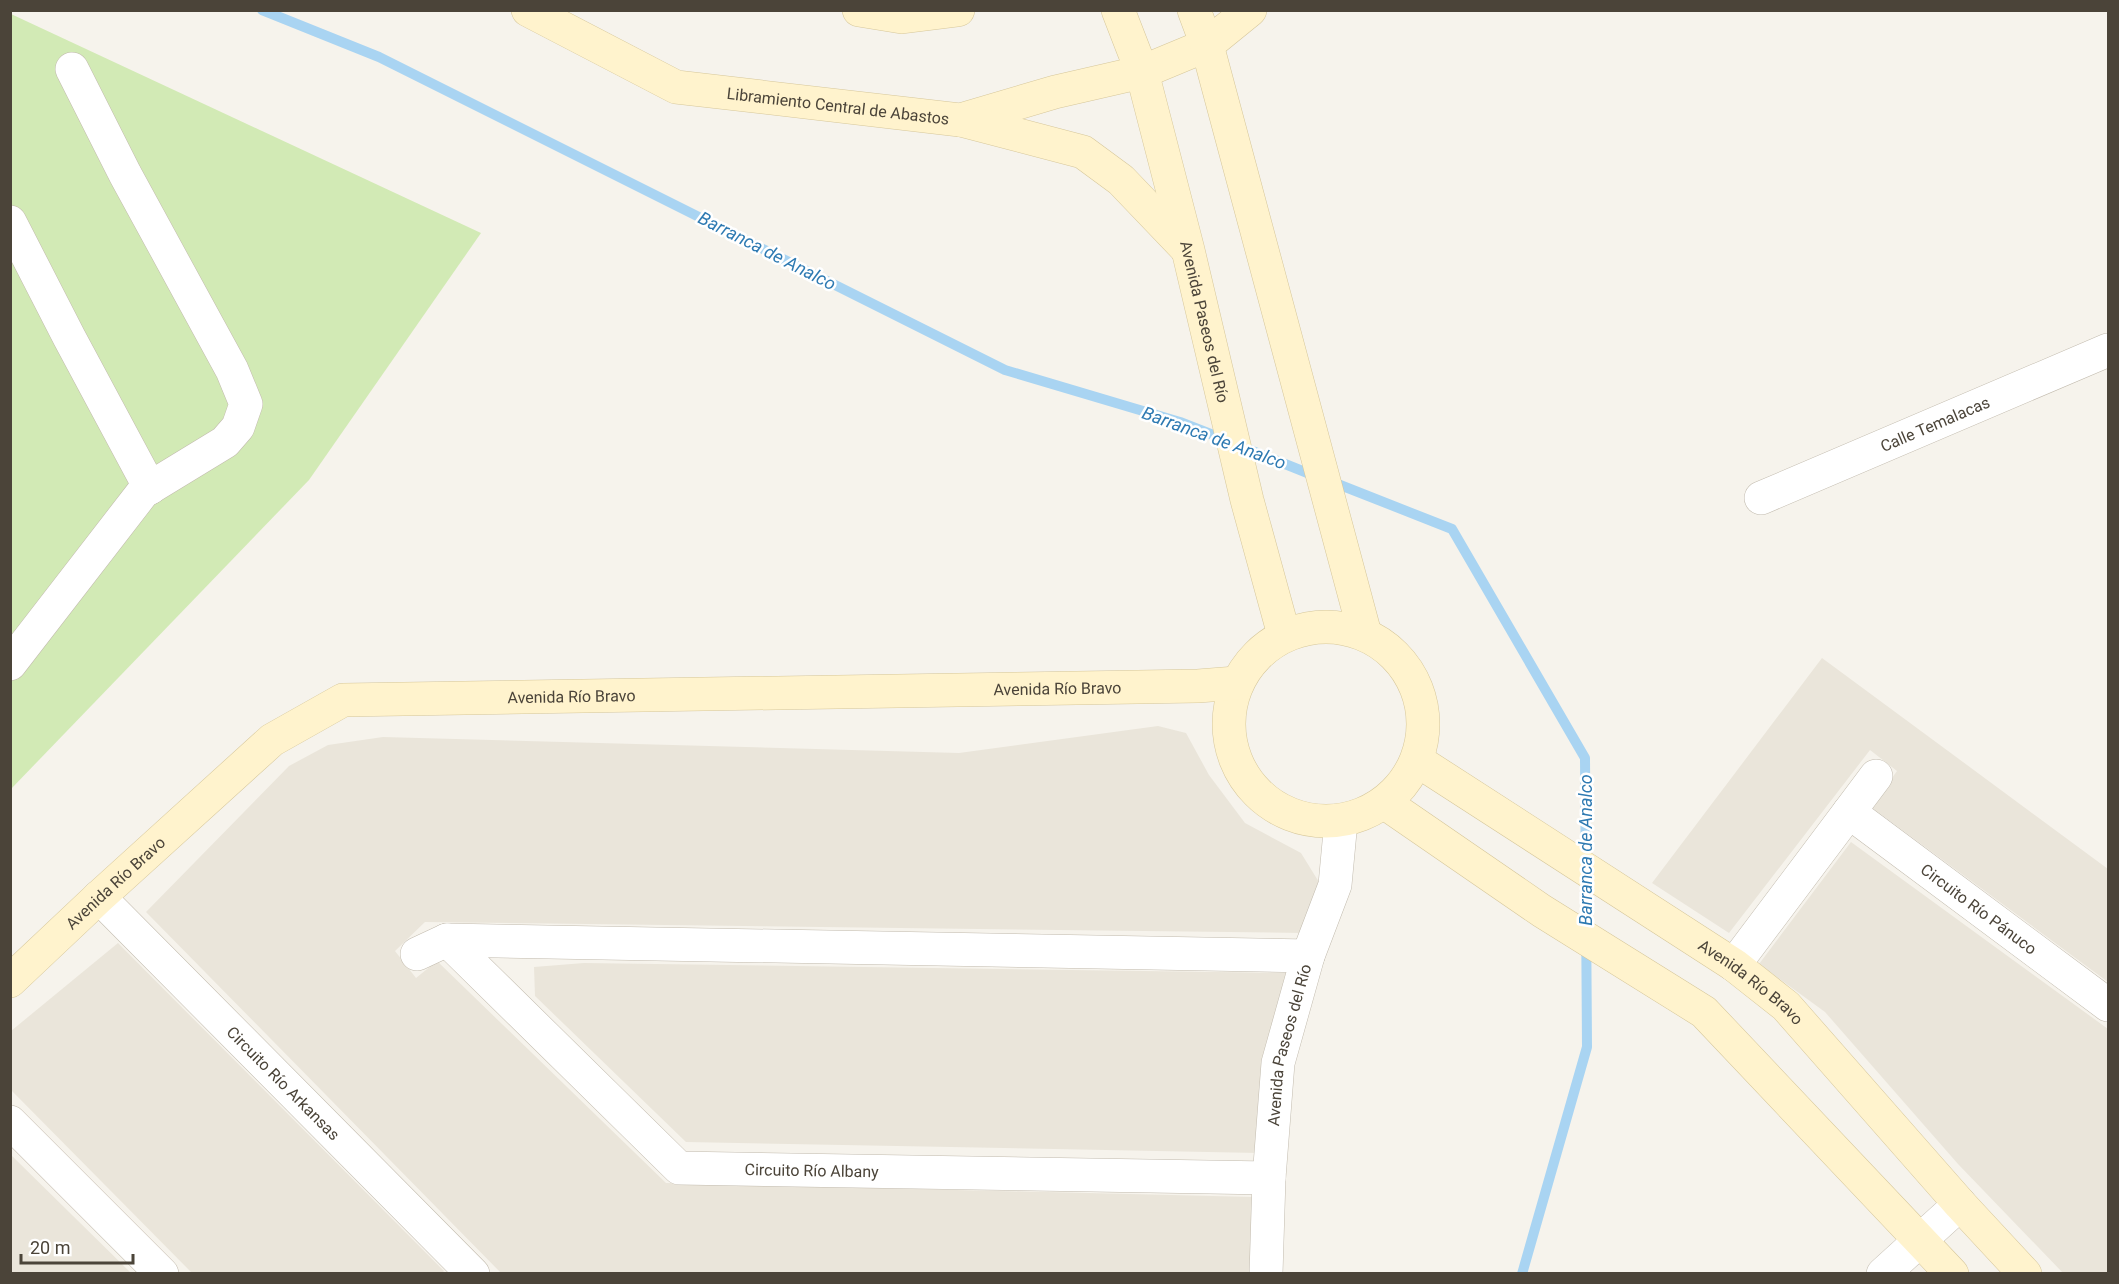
<svg xmlns="http://www.w3.org/2000/svg" width="2119" height="1284" font-family="Roboto,sans-serif">
<style>
.residential{fill:#eae5da}
.green{fill:#d2eab5}
.lines{fill:none;stroke-linecap:round;stroke-linejoin:round}
.stream{stroke:#a9d4f2;stroke-width:10}
.street-casing{stroke:#c2bbae;stroke-width:34}
.secondary-casing{stroke:#d6c79b;stroke-width:34}
.street{stroke:#fff;stroke-width:33}
.secondary{stroke:#fff3cd;stroke-width:33}
.labels{text-anchor:middle;stroke-width:5;stroke-linejoin:round;paint-order:stroke}
.street-label{font-size:16px;fill:#4b4439;stroke:#fff}
.water-label{font-size:18px;font-style:italic;fill:#2e7ab2;stroke:#fff}
</style>
<rect width="100%" height="100%" fill="#f6f3ec"/>
<g class="residential">
<polygon points="1822,658 2108,869 2108,982 1871,807 1897,771 1870,750 1729,933 1652,883"/>
<polygon points="1158,726 1186,733 1209,775 1245,823 1301,853 1322,887 1304,933 425,922 395,951 416,978 437,961 666,1183 1254,1197 1249,1274 501,1273 146,912 289,766 328,745 383,737 959,753"/>
<polygon points="1851,842 2108,1029 2108,1273 2063,1273 1958,1164 1825,1012 1759,964"/>
<polygon points="118,943 444,1271 441,1274 192,1273 11,1090 11,1031"/>
<polygon points="584,963 1287,973 1259,1153 686,1142 535,996 534,967"/>
<polygon points="10,1155 11,1155 131,1273 11,1273"/>
</g>
<polygon class="green" points="11,14 481,233 309,480 11,789"/>
<g class="lines">
<g class="stream">
<polyline points="262,10 379,57 1005,370 1180,422 1226,440"/>
<polyline points="1240,446 1315,476"/>
<polyline points="1330,481 1452,529 1585,758 1587,1047 1522,1274"/>
</g>
<g class="street-casing">
<g id="street">
<polyline points="10,222 69,337 150,488"/>
<path id="s1" d="M1761,498l347,-148"/>
<polyline points="10,664 143,492 225,442 238,427 246,404 232,370 125,174 72,69"/>
<path id="s2" d="M1849,812l259,193"/>
<path id="s3" d="M99,897l374,377"/>
<path id="s4" d="M447,940l232,228 590,10"/>
<polyline points="417,954 447,940 1308,956"/>
<polyline points="1734,965 1876,776"/>
<polyline points="10,1122 162,1274"/>
<path id="s5" d="M1266,1274l3,-96 9,-115 30,-107 27,-71 6,-64"/>
<polyline points="1883,1274 1960,1204"/>
</g>
</g>
<g class="secondary-casing">
<g id="secondary">
<path id="s6" d="M528,10l148,77 284,33 95,-28 87,-20 65,-27 43,-35"/>
<polyline points="859,10 902,17 958,10"/>
<path id="s7" d="M1118,10l24,62 46,178 59,250 37,135"/>
<polyline points="1194,10 1207,45 1365,634"/>
<polyline points="961,120 1083,152 1121,180 1186,248"/>
<circle cx="1326" cy="724" r="97"/>
<path id="s8" d="M1418,761l316,204 52,41 174,198 65,70"/>
<polyline points="1385,803 1542,911 1704,1012 1952,1274"/>
<path id="s9" d="M10,981l89,-84 173,-157 71,-40 855,-14 38,-3"/>
</g>
</g>
<use href="#street" class="street"/>
<use href="#secondary" class="secondary"/>
</g>
<g class="labels">
<g class="street-label">
<text dy="6" stroke="none"><textPath href="#s6" startOffset="330">Libramiento Central de Abastos</textPath></text>
<text dy="6" stroke="none"><textPath href="#s7" startOffset="324">Avenida Paseos del Río</textPath></text>
<text dy="6" stroke="none"><textPath href="#s1" startOffset="189">Calle Temalacas</textPath></text>
<text dy="6" stroke="none"><textPath href="#s9" startOffset="1152">Avenida Río Bravo</textPath></text>
<text dy="6" stroke="none"><textPath href="#s9" startOffset="666">Avenida Río Bravo</textPath></text>
<text dy="6" stroke="none"><textPath href="#s9" startOffset="144">Avenida Río Bravo</textPath></text>
<text dy="6" stroke="none"><textPath href="#s2" startOffset="162">Circuito Río Pánuco</textPath></text>
<text dy="6" stroke="none"><textPath href="#s8" startOffset="400">Avenida Río Bravo</textPath></text>
<text dy="6" stroke="none"><textPath href="#s5" startOffset="231">Avenida Paseos del Río</textPath></text>
<text dy="6" stroke="none"><textPath href="#s3" startOffset="262">Circuito Río Arkansas</textPath></text>
<text dy="6" stroke="none"><textPath href="#s4" startOffset="458">Circuito Río Albany</textPath></text>
</g>
<g class="water-label">
<text transform="translate(767 251) rotate(27)" y="6">Barranca de Analco</text>
<text transform="translate(1214 438) rotate(20)" y="6">Barranca de Analco</text>
<text transform="translate(1586 850) rotate(-90)" y="6">Barranca de Analco</text>
</g>
</g>
<rect width="2119" height="1284" fill="none" stroke="#4b4439" stroke-width="24"/>
<path d="M21 1254v9h112v-9" fill="none" stroke="#4b4439" stroke-width="3"/>
<text x="30" y="1254" font-size="18" fill="#4b4439" stroke="#ffffff" stroke-width="4.5" paint-order="stroke">20 m</text>
</svg>
